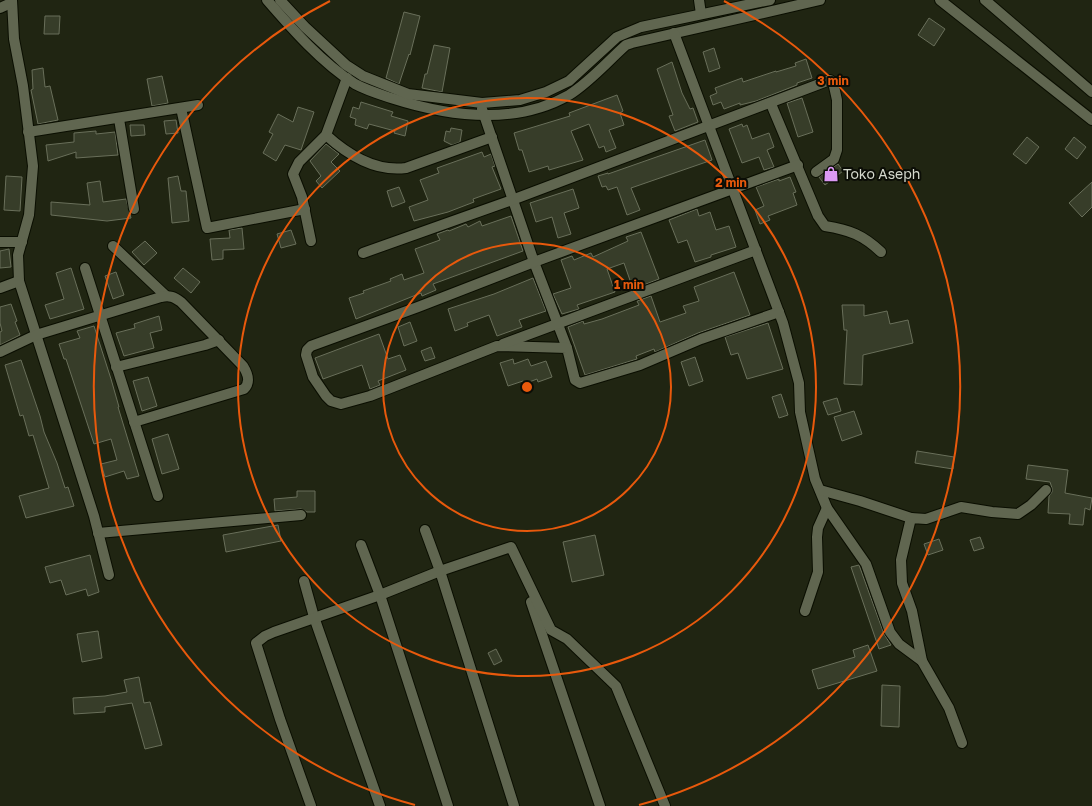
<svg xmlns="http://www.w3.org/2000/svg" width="1092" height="806" font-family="'Golos Text',sans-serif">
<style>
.building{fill:#373d29;stroke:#696f5a}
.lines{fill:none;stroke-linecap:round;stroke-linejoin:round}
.minor-casing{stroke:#0a0e01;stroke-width:12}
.minor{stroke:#606650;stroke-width:10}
.ring{fill:none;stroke:#e8590c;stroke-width:2}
.labels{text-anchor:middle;stroke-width:4;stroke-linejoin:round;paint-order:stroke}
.poi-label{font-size:14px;fill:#d5d9cd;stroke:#0b0d06;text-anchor:start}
.centre{fill:#e8590c;stroke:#0b0d06;stroke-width:2}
.ring-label{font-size:12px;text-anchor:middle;font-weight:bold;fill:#e8590c;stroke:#0b0d06;stroke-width:4;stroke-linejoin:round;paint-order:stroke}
</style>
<rect width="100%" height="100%" fill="#202512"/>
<g class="building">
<polygon points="404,12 420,16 410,55 409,54 399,84 386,78"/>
<polygon points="45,16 60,16 59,34 44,34"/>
<polygon points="929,18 945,29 934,46 918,35"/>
<polygon points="434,45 450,48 442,92 422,88 425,74 427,74"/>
<polygon points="714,48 720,68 709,72 703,52"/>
<polygon points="806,59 812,78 797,83 797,85 756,101 740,105 740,103 724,109 721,102 713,105 710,96 717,93 715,88 742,78 743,82 776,71 776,72 796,66 795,63"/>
<polygon points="672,62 682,93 690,109 693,108 698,122 675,131 669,116 673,115 657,69"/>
<polygon points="43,68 45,87 50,86 58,120 38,124 31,90 33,89 32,70"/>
<polygon points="162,76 168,103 152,106 147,79"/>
<polygon points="617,95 623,111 620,113 624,125 609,130 616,148 606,152 604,146 599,148 589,124 571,131 583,160 549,170 548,166 529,172 522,150 519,150 514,133 570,116 569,113"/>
<polygon points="802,98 813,132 798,137 787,103"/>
<polygon points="361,102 393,112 391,116 408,121 405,136 394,133 395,131 369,124 367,129 355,125 356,119 350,117 353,107 359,109"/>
<polygon points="298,107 314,112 301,150 285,145 276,161 263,153 273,134 269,132 278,114 293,122"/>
<polygon points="176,120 178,133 166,134 164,121"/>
<polygon points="742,124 743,127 747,125 752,139 769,133 774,147 767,150 774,167 764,170 759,157 742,163 729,129"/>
<polygon points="130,125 144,125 145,135 131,136"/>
<polygon points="451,128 462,130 460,142 452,145 444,141 446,131 450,132"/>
<polygon points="96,131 96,134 115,132 118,155 76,158 76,152 48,161 46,145 74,142 74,133"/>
<polygon points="1027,137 1039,147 1026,164 1013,154"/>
<polygon points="1074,137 1086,147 1077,159 1065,149"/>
<polygon points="705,140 712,160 631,188 640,210 627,215 617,187 608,190 606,186 602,187 598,176 608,173 608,174"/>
<polygon points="326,144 339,154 331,162 340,171 322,188 316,181 321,176 310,161"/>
<polygon points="482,152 484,157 491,154 495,166 492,167 501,189 473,199 474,202 448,212 414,221 409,207 428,200 420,180 439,173 437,168"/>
<polygon points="838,164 843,171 825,185 819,177"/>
<polygon points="6,176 22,177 20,211 4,210"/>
<polygon points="178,176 181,191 186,191 189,221 172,223 168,178"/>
<polygon points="790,177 796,192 793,193 797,205 768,216 770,220 760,224 755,210 764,206 756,187 779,179 779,181"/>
<polygon points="100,181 103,202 126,199 131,218 107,221 51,215 51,202 90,205 87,183"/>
<polygon points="1092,182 1092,207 1082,217 1069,203"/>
<polygon points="399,187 405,202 392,207 387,191"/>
<polygon points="573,189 579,208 564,213 571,234 558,238 552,217 536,222 530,203"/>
<polygon points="697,209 699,216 710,212 716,230 729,226 736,247 711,255 711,257 695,262 687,240 678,243 669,220"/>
<polygon points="511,216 523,251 433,284 436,290 422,296 421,293 356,319 349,298 364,293 363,291 391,281 390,279 402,274 404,280 424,273 415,249 440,240 437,234 448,230 449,231 466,224 468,227 480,221 482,226"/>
<polygon points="242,228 244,249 223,250 223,259 212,260 210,239 230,238 229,230"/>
<polygon points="291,230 296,244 281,248 277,234"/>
<polygon points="641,232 659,279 633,289 624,263 607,269 615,292 577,305 579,309 562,314 553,294 571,288 561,260 572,256 574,260 591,253 593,257 628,241 626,237"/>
<polygon points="145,241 157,253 144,265 132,252"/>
<polygon points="9,249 11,267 0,268 0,251"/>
<polygon points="71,268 84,309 50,319 45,305 64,299 56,273"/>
<polygon points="183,268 200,282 191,293 174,278"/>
<polygon points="116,272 124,295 113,299 105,276"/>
<polygon points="734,272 750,315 698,333 655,352 654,349 636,356 637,359 585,375 568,327 583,321 584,324 602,319 639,305 637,301 651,296 660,322 686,313 683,306 699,301 694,287"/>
<polygon points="533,278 546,311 519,320 522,327 497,336 489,315 467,323 468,326 455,331 448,309 494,294"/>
<polygon points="11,304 17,321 15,322 20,335 0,345 0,332 2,331 0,323 0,307"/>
<polygon points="842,305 864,305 864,316 887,311 890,324 908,320 913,343 863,355 862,385 844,384 847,330 844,330"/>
<polygon points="159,316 162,330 150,333 154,348 124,356 116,333 135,328 134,324"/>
<polygon points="410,322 417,341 404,346 398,327"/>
<polygon points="768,323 783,369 747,379 738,353 731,355 725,337"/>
<polygon points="94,326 111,379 119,407 118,407 139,476 127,479 124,471 105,477 101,464 117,460 111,439 94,444 66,359 64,359 59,344 80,338 77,331"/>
<polygon points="379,334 388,359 400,355 406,370 378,381 380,385 370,389 362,365 323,379 315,358"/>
<polygon points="431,347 435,358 425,361 421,351"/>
<polygon points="695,357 703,381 689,386 681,362"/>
<polygon points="513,359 514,364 528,359 531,366 546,361 552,377 538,382 537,379 524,384 523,381 508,386 500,363"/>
<polygon points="21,360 40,416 44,432 57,463 65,488 68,487 74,506 26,518 19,496 49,488 33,435 29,436 23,415 20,416 5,365"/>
<polygon points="148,377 157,406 142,411 133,381"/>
<polygon points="781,394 788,415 779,418 772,397"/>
<polygon points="837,398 841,411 828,415 823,402"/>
<polygon points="854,411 862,434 842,441 834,417"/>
<polygon points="168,434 179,469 162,474 152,439"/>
<polygon points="917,451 954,457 953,469 915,463"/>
<polygon points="1028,465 1068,470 1065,493 1092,498 1090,510 1085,508 1083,525 1069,524 1070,514 1048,513 1049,496 1052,492 1052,488 1050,482 1026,479"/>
<polygon points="297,491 315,491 315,512 307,512 301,509 275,511 274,499 297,497"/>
<polygon points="278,525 281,541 226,552 223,535"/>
<polygon points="595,535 604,575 572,582 563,542"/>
<polygon points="980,537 984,548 974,551 970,540"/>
<polygon points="939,539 943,550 928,555 924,544"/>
<polygon points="90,555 99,592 88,596 86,589 66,595 61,580 50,583 45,567"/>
<polygon points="859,565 884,634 891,645 879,649 851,567"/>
<polygon points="98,631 102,658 82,662 77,634"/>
<polygon points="868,645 877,671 818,689 812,670 855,657 853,650"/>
<polygon points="496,649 502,661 494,665 488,653"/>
<polygon points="139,677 144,703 150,702 162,745 145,749 132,703 105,707 105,712 74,714 73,698 105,696 127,692 124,680"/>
<polygon points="882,685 900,686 899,727 881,726"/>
</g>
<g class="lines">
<g class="minor-casing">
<g id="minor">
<polyline points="12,0 14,39 23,86 33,166 29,215 18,255 19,281 94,516 109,575"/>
<path d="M267,0c26,30 54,62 88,84 11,6 24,10 36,14 56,18 124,28 178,-3 21,-13 39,-34 57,-50l6,-2 188,-43"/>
<polyline points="280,0 305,27 346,65 363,76 408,94 482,103 520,100 546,92 569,81 617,37 641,27 770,0"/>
<polyline points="699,0 701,14"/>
<polyline points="940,0 1092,120"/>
<polyline points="985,0 1092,92"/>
<polyline points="0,8 11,3"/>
<polyline points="674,33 783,323 799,383 800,412 815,479 827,508 866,564 890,632 899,644 922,661 949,708 962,743"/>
<path d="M771,104l47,112 7,10c25,4 38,9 56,26"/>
<polyline points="181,108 207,228 305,209"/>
<polyline points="482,109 534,262 567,348"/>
<polyline points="119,119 134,209"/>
<polyline points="28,132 198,105"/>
<path d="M326,135c22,20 50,37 80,33l86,-31"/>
<polyline points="311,241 302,197 293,174 299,162 326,135 347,78"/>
<polyline points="0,242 22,242"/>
<polyline points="113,246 166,296"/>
<polyline points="363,253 512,200 830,80 833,82 837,100 837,150 834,159 816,172"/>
<polyline points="85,268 158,496"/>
<polyline points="0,288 19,281"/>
<polyline points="779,312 701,339 640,365 580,383 575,380 567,348 497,346 370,396 341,404 331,401 326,396 313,377 306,355 307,350 311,346 418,307 534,262 798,165"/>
<polyline points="503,344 756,250"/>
<path d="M0,352l36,-17 125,-38c9,-2 13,0 20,5l62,64c5,8 8,16 1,23l-110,33"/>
<polyline points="116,367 205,345 219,340"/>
<polyline points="820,490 860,501 911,518"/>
<polyline points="425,530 440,571 514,806"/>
<polyline points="98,533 301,515"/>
<polyline points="361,545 380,595 448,806"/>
<polyline points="304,581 314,617 380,806"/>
<polyline points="531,602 600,806"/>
<polyline points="805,611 818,572 817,537 818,528 827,508"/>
<polyline points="922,661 912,611 902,583 901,560 911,518 926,519 961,507 992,512 1018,514 1031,505 1046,490"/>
<polyline points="311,806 280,719 256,643 265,636 274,632 380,595 440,571 511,547 551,630 567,639 616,686 665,806"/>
</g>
</g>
<use href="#minor" class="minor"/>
</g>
<g class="ring">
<circle cx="527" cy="387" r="144"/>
<circle cx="527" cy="387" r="289"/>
<path d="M415 805A433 433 0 0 1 330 1M724 1A433 433 0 0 1 639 805"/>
</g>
<defs>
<g id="shop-bare" transform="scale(1.2)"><path d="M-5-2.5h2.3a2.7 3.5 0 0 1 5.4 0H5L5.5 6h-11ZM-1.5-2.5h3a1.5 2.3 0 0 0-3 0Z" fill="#dc99f4" stroke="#0b0d06" stroke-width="2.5" paint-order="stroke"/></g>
</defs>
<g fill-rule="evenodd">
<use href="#shop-bare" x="831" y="174"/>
</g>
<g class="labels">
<g class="poi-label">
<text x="843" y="179">Toko Aseph</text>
</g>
</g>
<circle cx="527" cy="387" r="6" class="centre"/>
<g class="ring-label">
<text x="833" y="85">3 min</text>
<text x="731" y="187">2 min</text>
<text x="629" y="289">1 min</text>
</g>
</svg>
